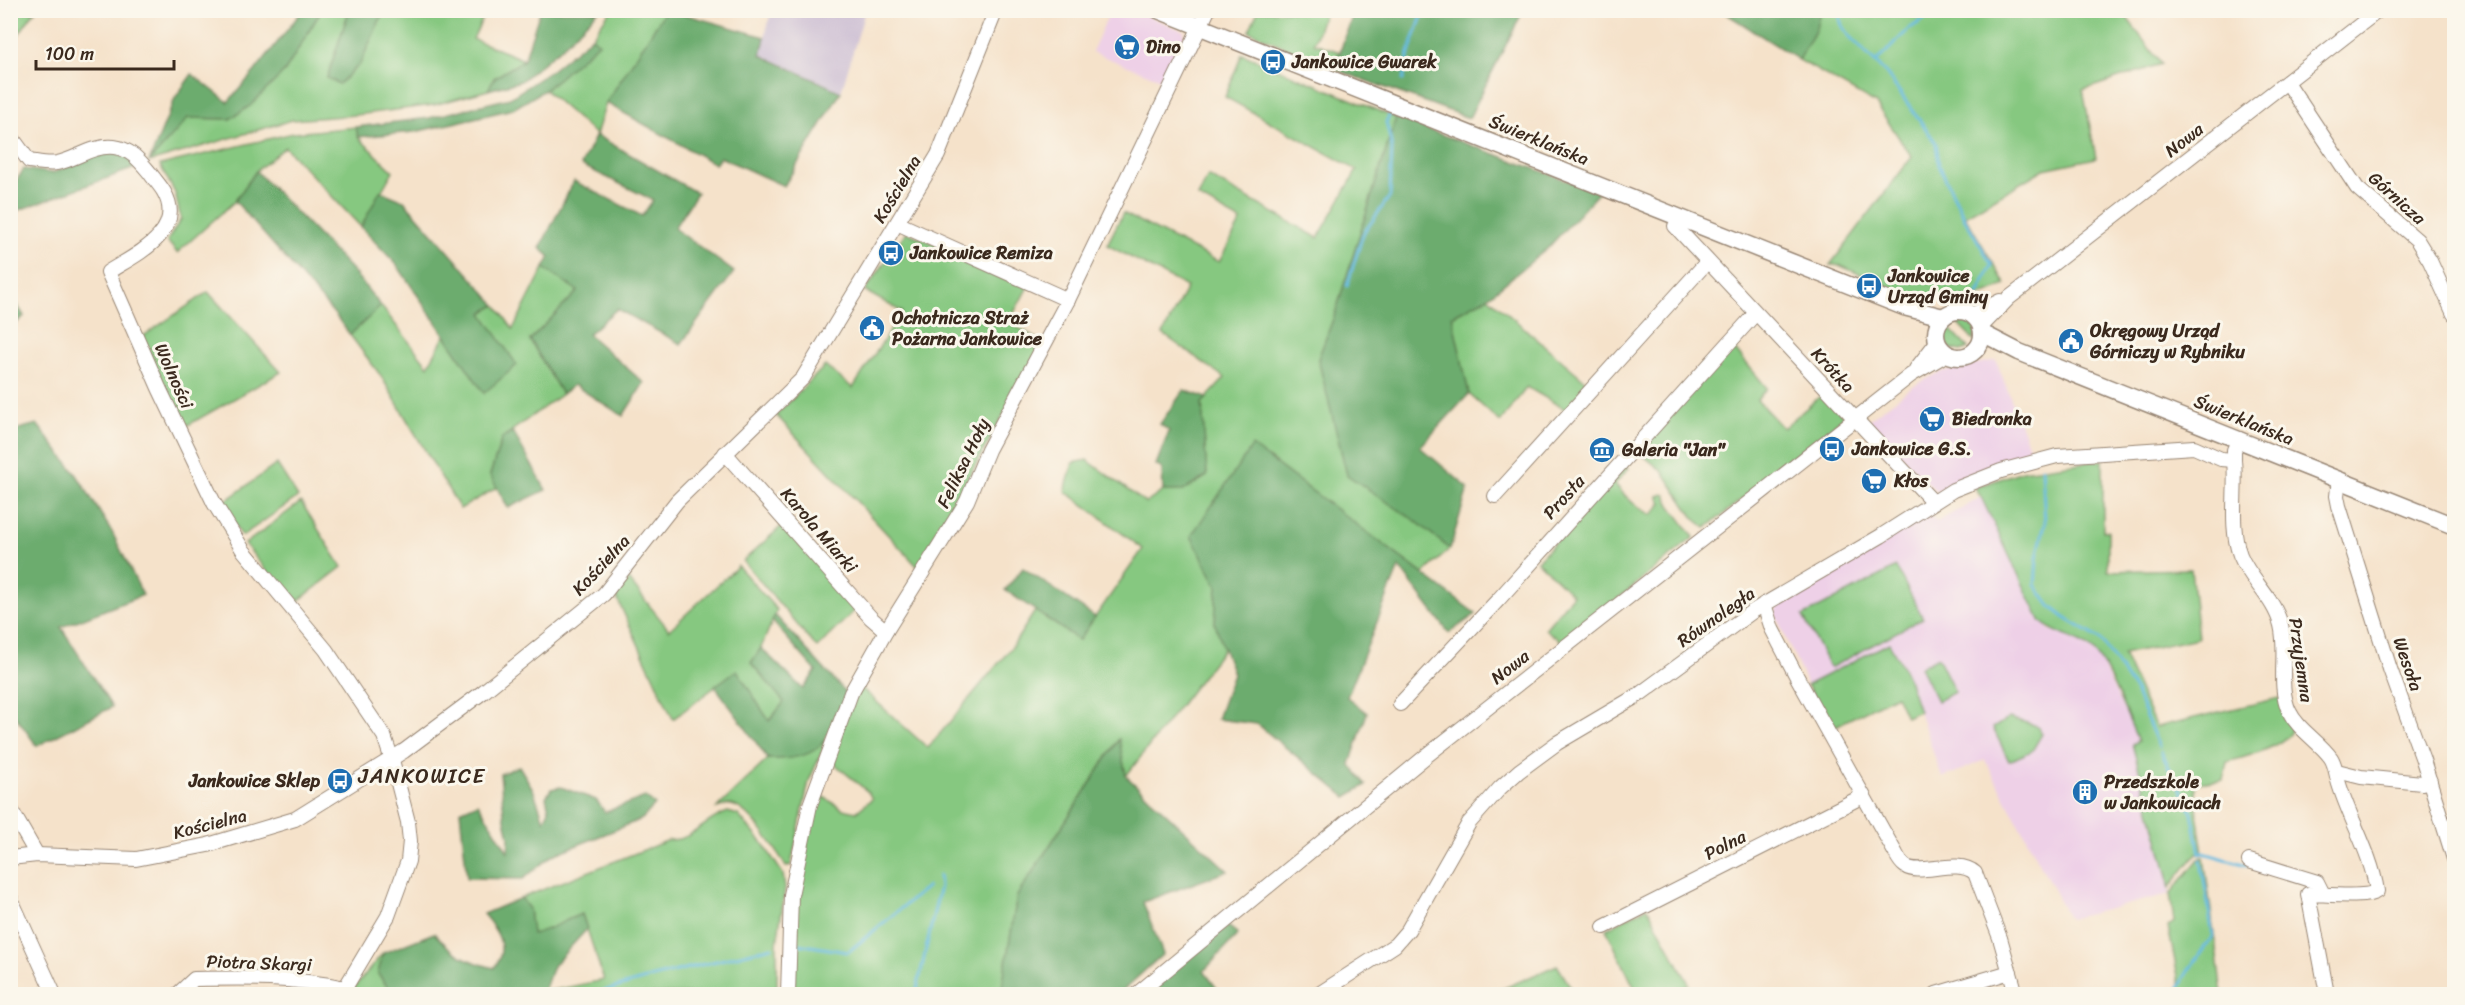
<svg xmlns="http://www.w3.org/2000/svg" width="2465" height="1005" font-family="Sriracha,sans-serif">
<style>
.built{fill:#eed0e7}
.industrial{fill:#ccbed3}
.green{fill:#86c880;stroke:#60794f;stroke-width:1.5}
.forest{fill:#6cac6e;stroke:#546b46;stroke-width:1.5}
.lines{fill:none;stroke-linecap:round;stroke-linejoin:round}
.stream{stroke:#62b9df;stroke-width:3}
.minor-casing{stroke:#988674;stroke-width:16}
.major-casing{stroke:#988674;stroke-width:19}
.minor{stroke:#fff;stroke-width:14}
.major{stroke:#fff;stroke-width:16}
.labels{text-anchor:middle;stroke-width:6;stroke-linejoin:round;paint-order:stroke}
.poi-label{font-size:18px;font-weight:bold;fill:#3b2a1e;stroke:#fbf7ec;text-anchor:start}
.street-label{font-size:18px;fill:#3b2a1e;stroke:#fbf7ec}
.quarter-label{font-size:21px;letter-spacing:1.5px;fill:#3b2a1e;stroke:#fbf7ec}
</style>
<rect width="100%" height="100%" fill="#fbf7ec"/>
<filter id="ink" filterUnits="userSpaceOnUse"><feTurbulence type="fractalNoise" baseFrequency=".0167" numOctaves="2"/><feDisplacementMap in="SourceGraphic" scale="12" xChannelSelector="R" yChannelSelector="G"/><feConvolveMatrix kernelMatrix="1 2 1 2 8 2 1 2 1" color-interpolation-filters="sRGB"/></filter>
<filter id="wash" filterUnits="userSpaceOnUse"><feTurbulence type="fractalNoise" baseFrequency=".008" numOctaves="4" result="noise"/><feDisplacementMap in="SourceGraphic" scale="24" xChannelSelector="R" yChannelSelector="G"/><feGaussianBlur stdDeviation="1.35" result="paint"/><feColorMatrix in="noise" values="0 0 0 0 0 0 0 0 0 0 0 0 0 0 0 0 0 1.4 0 .05"/><feComposite in="paint" operator="in"/></filter>
<g filter="url(#wash)">
<rect width="100%" height="100%" fill="#f5e2ca"/>
<g class="built">
<polygon points="1110,11 1135,11 1184,31 1184,43 1177,59 1169,63 1165,73 1168,77 1168,82 1092,52"/>
<polygon points="1996,360 2033,457 1937,492 1867,421 1913,386 1941,372"/>
<polygon points="1981,497 2041,622 2050,630 2074,638 2097,654 2139,742 2132,744 2168,876 2170,894 2069,919 1985,760 1942,778 1906,673 1889,643 1807,685 1775,614 1778,603 1926,512 1937,522"/>
</g>
<polygon class="industrial" points="771,11 865,11 841,92 761,54"/>
<g class="green">
<polygon points="13,11 35,11 11,45 11,19"/>
<polygon points="321,11 349,11 327,78 360,64 384,11 486,11 473,39 524,60 494,78 488,90 434,105 356,115 292,120 149,162 188,118 230,119 285,71"/>
<polygon points="610,11 666,11 606,103 596,135 545,90 598,43 592,37"/>
<polygon points="1258,11 1325,11 1314,43 1340,52 1334,69 1249,31"/>
<polygon points="1799,11 2122,11 2161,64 2083,90 2096,158 2044,169 1965,216 2006,285 1975,298 1913,298 1839,265 1830,265 1912,157 1876,104 1799,60 1814,33"/>
<polygon points="1242,54 1396,118 1335,314 1318,360 1417,522 1450,549 1423,574 1252,447 1192,536 1217,586 1215,624 1224,648 1126,776 1118,740 1017,896 1001,994 790,994 793,895 817,793 843,809 856,812 872,799 868,792 829,759 859,686 928,748 1012,647 1035,611 1079,640 1143,549 1065,491 1073,463 1087,460 1146,503 1163,491 1183,491 1207,476 1202,403 1225,378 1163,334 1187,287 1107,245 1123,213 1219,262 1241,221 1198,197 1208,176 1318,238 1357,170 1225,97"/>
<polygon points="356,127 358,137 393,171 361,227 285,147 256,171 235,201 177,253 167,241 181,219 175,193 160,165 293,133"/>
<polygon points="906,232 1030,283 1009,322 1044,343 918,567 776,415 825,366 853,388 902,312 865,291"/>
<polygon points="544,268 578,291 530,340 562,394 502,438 490,475 498,487 460,509 381,376 350,335 381,306 428,366 445,335 484,393 482,312 496,305 513,329"/>
<polygon points="208,292 281,372 183,428 142,337"/>
<polygon points="1488,297 1588,383 1568,411 1527,387 1500,422 1469,394 1452,316"/>
<path d="M1956,317c14,0 22,10 18,24l-21,-22z"/>
<polygon points="1945,324 1968,348 1961,351 1951,349 1943,338"/>
<polygon points="1732,346 1767,388 1757,400 1783,428 1823,394 1844,417 1706,528 1694,518 1663,472 1638,451"/>
<path d="M2103,460v71h5v40l83,-2 7,69 -75,16 33,73 123,-29c4,7 12,17 13,25 4,22 -50,35 -65,39l-4,18 -27,3 1,29 6,42 -6,-1 -28,35 -1,-12 -36,-132 6,-3c-9,-20 -32,-80 -47,-92 -15,-12 -35,-14 -50,-27l-60,-125 -6,-9 47,-17z"/>
<polygon points="277,464 298,497 242,536 221,504"/>
<path d="M1626,466l3,2 -14,16c10,13 22,24 37,31l10,-12 -4,-7 5,-2 3,1 4,10 24,32 -131,106 -18,-14 28,-34 -36,-34z"/>
<polygon points="301,502 342,567 293,605 245,544"/>
<polygon points="785,523 857,608 817,648 743,561"/>
<polygon points="738,566 777,610 761,648 751,663 785,702 768,722 737,670 673,719 614,592 629,580 669,630"/>
<polygon points="1896,567 1923,618 1830,668 1803,616"/>
<polygon points="1889,643 1906,673 1919,711 1906,717 1896,695 1832,728 1807,685"/>
<polygon points="1938,657 1955,692 1937,701 1920,667"/>
<polygon points="2009,718 2038,726 2042,734 2032,751 2009,761 1993,728"/>
<path d="M827,740l-18,41 -18,84 -5,2c-8,-15 -37,-60 -55,-62 -4,-1 -10,2 -14,3l51,-49c21,1 42,-4 59,-19z"/>
<path d="M728,812l10,3 24,27 21,32 2,14 -8,56v50h-243l70,-14 -22,-66 -13,5 -18,11 -19,4 -3,-25 -8,-11 148,-58c25,0 36,-21 59,-28z"/>
<polygon points="2204,857 2222,994 2177,994 2180,986 2168,927 2174,922 2170,894 2199,859"/>
<polygon points="1647,907 1689,984 1669,994 1627,994 1635,989 1606,929"/>
<polygon points="383,953 378,974 393,994 355,994 352,990"/>
<polygon points="1557,965 1575,994 1491,994"/>
</g>
<g class="forest">
<polygon points="666,10 673,11 765,37 761,55 841,92 784,186 720,157 715,164 606,103"/>
<polygon points="302,11 321,11 285,71 250,106 230,119 188,118 149,162 175,98 192,74 228,102 255,71"/>
<polygon points="349,11 384,11 360,64 339,84 327,78"/>
<polygon points="540,11 598,11 562,47 521,81 488,90 494,78 524,60"/>
<polygon points="1354,11 1354,10 1523,11 1469,118 1334,69"/>
<polygon points="1722,11 1820,11 1816,29 1799,60"/>
<polygon points="592,37 599,43 545,90 513,109 415,132 358,137 356,127 429,118 510,98 549,72"/>
<polygon points="1396,118 1599,192 1548,248 1488,297 1452,316 1469,394 1420,447 1468,488 1450,549 1417,522 1347,475 1318,359 1335,314"/>
<polygon points="596,135 697,193 674,228 734,272 681,344 617,309 588,334 644,383 623,416 574,385 562,394 530,340 578,291 544,268 550,257 540,248 574,181 642,216 653,200 581,165"/>
<polygon points="108,150 129,158 138,167 11,213 10,182 14,184 24,169 52,173"/>
<polygon points="256,171 351,269 381,306 350,335 336,316 235,201"/>
<polygon points="380,191 404,201 496,305 482,313 517,365 484,393 397,265 361,227"/>
<polygon points="10,293 24,316 11,328 10,328"/>
<polygon points="1184,390 1207,398 1202,403 1207,476 1183,491 1163,491 1162,469 1156,465 1169,431 1160,424"/>
<polygon points="37,424 77,475 112,532 143,595 61,627 112,707 37,746 10,709 11,431"/>
<polygon points="513,432 546,490 508,508 490,475 502,438"/>
<polygon points="1252,446 1476,614 1449,633 1399,567 1347,697 1367,713 1350,764 1366,785 1346,797 1257,724 1217,719 1233,674 1215,624 1217,586 1191,536"/>
<polygon points="1023,568 1095,617 1079,640 1005,590"/>
<path d="M775,615l71,78c-19,46 -21,68 -78,66l-53,-73 22,-16 32,51 15,-19 -33,-39 10,-15 42,41 13,-18 -44,-50z"/>
<polygon points="1119,739 1126,776 1228,871 1143,902 1163,954 1119,994 1001,994 1017,896"/>
<polygon points="519,766 533,789 544,820 549,810 546,797 551,789 561,787 596,800 605,812 645,797 655,805 642,819 553,855 523,879 467,878 460,811 478,803 508,852 509,837 504,815 500,774"/>
<path d="M521,898l8,11 3,25c19,-4 32,-14 50,-20l5,15 -34,37 -10,28h-87l-17,-1 -46,1 -15,-20 5,-21 51,-20c19,21 32,28 60,35 15,-20 4,-37 -11,-54z"/>
<polygon points="1228,926 1238,934 1204,971 1221,994 1146,994"/>
</g>
<g class="lines">
<g class="stream">
<polyline points="1838,10 1842,26 1849,36 1885,72 1936,143 1939,165 1965,219 1992,265 1978,294"/>
<polyline points="1877,61 1909,29 1938,10"/>
<polyline points="1403,80 1409,53 1424,10"/>
<polyline points="1347,286 1363,234 1390,196 1392,147 1386,122 1390,114"/>
<polyline points="2042,468 2045,523 2037,557 2035,585 2050,606 2065,618 2100,639 2135,691 2159,747"/>
<polyline points="2161,752 2192,812 2200,853"/>
<polyline points="2200,852 2247,865"/>
<polyline points="798,944 848,952 927,887"/>
<polyline points="593,994 653,977 772,947"/>
<polyline points="916,994 940,886 939,875"/>
<path d="M2175,994c6,-7 7,-13 12,-21 8,-13 17,-25 26,-37l-12,-76"/>
</g>
</g>
</g>
<g filter="url(#ink)">
<g class="lines">
<g class="minor-casing">
<g id="minor">
<polyline points="2287,82 2357,188 2417,240 2430,261 2454,314"/>
<path d="M10,135l19,26c8,1 20,4 28,2 20,-4 35,-18 57,-16 17,2 26,14 36,26 4,6 10,12 14,19 23,40 -29,63 -56,80l51,116 55,115 29,47 83,100 58,86 8,24 16,62 2,19 -2,20 -20,55 -43,72 5,6"/>
<polyline points="897,223 1068,300"/>
<polyline points="1675,226 1933,502"/>
<polyline points="1972,315 2000,301"/>
<polyline points="1981,327 2009,298 2379,10"/>
<polyline points="1916,369 1937,342"/>
<path d="M2239,439l-5,11v10c3,30 -5,66 6,95 10,25 34,43 41,70 7,28 -4,59 8,86 9,19 30,30 42,47 5,8 5,17 8,26 11,36 32,69 38,107 -10,8 -53,3 -69,3l19,100"/>
<polyline points="725,453 871,618 886,631"/>
<polyline points="2339,479 2337,496 2339,506 2390,669 2423,760 2454,859"/>
<polyline points="1495,496 1707,262"/>
<path d="M1764,604l8,25 25,48 99,177c2,4 5,9 9,12 15,11 52,-9 70,7l25,65 16,56"/>
<polyline points="1400,704 1498,600 1755,314"/>
<polyline points="2337,771 2361,777 2422,783 2430,781"/>
<polyline points="10,808 37,855"/>
<polyline points="10,858 37,855 136,859 208,845 295,819 404,751 483,692 604,594 677,501 803,378 938,155 996,10"/>
<polyline points="2249,861 2317,882 2323,894"/>
<polyline points="10,897 54,994"/>
<polyline points="1604,927 1863,796"/>
<path d="M178,994l16,-15c51,-1 101,-2 151,9"/>
<polyline points="788,994 791,895 810,805 851,693 886,631 967,501 988,450 1068,300 1208,10"/>
<polyline points="1137,994 1425,757 1911,375 1947,354"/>
<polyline points="1319,994 1395,945 1408,930 1469,823 1500,788 1519,771 1557,743 1640,694 1753,611 1881,536 1953,490 2001,471 2057,456 2194,447 2221,459 2234,460"/>
<polyline points="1936,994 2010,972"/>
</g>
</g>
<g class="major-casing">
<g id="major">
<polyline points="1158,10 1904,307 1943,317"/>
<circle cx="1959" cy="334" r="23"/>
<polyline points="1982,333 2019,352 2454,526"/>
</g>
</g>
<use href="#minor" class="minor"/>
<use href="#major" class="major"/>
</g>
</g>
<defs>
<g id="supermarket-disc" transform="scale(1.35)"><circle r="9.5" fill="#1f6fb2" stroke="#fbf7ec"/><path d="M-6-5.5h2.5l.6 2H6L4.5 2H-2.5L-4.4-4H-6ZM-1.5 3.2a1.3 1.3 0 1 0 .1 0ZM3 3.2a1.3 1.3 0 1 0 .1 0Z" fill="#fff"/></g>
<g id="bus-disc" transform="scale(1.35)"><circle r="9.5" fill="#1f6fb2" stroke="#fbf7ec"/><path d="M-5-6H5V4H4V6H2V4H-2V6H-4V4H-5ZM-3.5-4V0h7V-4ZM-3.5 1.2v1.5H-2V1.2ZM2 1.2v1.5H3.5V1.2Z" fill="#fff"/></g>
<g id="civic-disc" transform="scale(1.35)"><circle r="9.5" fill="#1f6fb2" stroke="#fbf7ec"/><path d="M-.6-6.5H3V-4.5H.6V-3L4-1V1h2V6H-6V1h2V-1L-.6-3ZM-1.2 2.5V6h2.4V2.5Z" fill="#fff"/></g>
<g id="museum-disc" transform="scale(1.35)"><circle r="9.5" fill="#1f6fb2" stroke="#fbf7ec"/><path d="M0-6L6-3V-2H-6V-3ZM-5-1h2V3h-2ZM-1-1h2V3h-2ZM3-1h2V3H3ZM-6 4H6V6H-6Z" fill="#fff"/></g>
<g id="building-disc" transform="scale(1.35)"><circle r="9.5" fill="#1f6fb2" stroke="#fbf7ec"/><path d="M-4-6H4V6H1V3H-1V6H-4ZM-2.5-4.3h1.7v1.8h-1.7ZM.8-4.3h1.7v1.8H.8ZM-2.5-1h1.7V.8h-1.7ZM.8-1h1.7V.8H.8Z" fill="#fff"/></g>
</defs>
<g fill-rule="evenodd">
<use href="#supermarket-disc" x="1127" y="47"/>
<use href="#bus-disc" x="1273" y="62"/>
<use href="#bus-disc" x="891" y="253"/>
<use href="#bus-disc" x="1869" y="286"/>
<use href="#civic-disc" x="872" y="328"/>
<use href="#civic-disc" x="2071" y="341"/>
<use href="#supermarket-disc" x="1932" y="419"/>
<use href="#bus-disc" x="1832" y="449"/>
<use href="#museum-disc" x="1602" y="450"/>
<use href="#supermarket-disc" x="1874" y="481"/>
<use href="#bus-disc" x="340" y="781"/>
<use href="#building-disc" x="2085" y="792"/>
</g>
<g class="labels">
<g class="poi-label">
<text x="1146" y="53">Dino</text>
<text x="1292" y="68">Jankowice Gwarek</text>
<text x="910" y="259">Jankowice Remiza</text>
<text x="1888" y="282">Jankowice<tspan x="1888" dy="21">Urząd Gminy</tspan></text>
<text x="892" y="324">Ochotnicza Straż<tspan x="892" dy="21">Pożarna Jankowice</tspan></text>
<text x="2090" y="337">Okręgowy Urząd<tspan x="2090" dy="21">Górniczy w Rybniku</tspan></text>
<text x="1952" y="425">Biedronka</text>
<text x="1852" y="455">Jankowice G.S.</text>
<text x="1622" y="456">Galeria "Jan"</text>
<text x="1894" y="487">Kłos</text>
<text x="320" y="787" text-anchor="end">Jankowice Sklep</text>
<text x="2104" y="788">Przedszkole<tspan x="2104" dy="21">w Jankowicach</tspan></text>
</g>
<g class="street-label">
<text transform="translate(1539 140) rotate(22)" y="6">Świerklańska</text>
<text transform="translate(2184 140) rotate(-38)" y="6">Nowa</text>
<text transform="translate(897 189) rotate(-59)" y="6">Kościelna</text>
<text transform="translate(2397 198) rotate(42)" y="6">Górnicza</text>
<text transform="translate(1833 370) rotate(47)" y="6">Krótka</text>
<text transform="translate(174 376) rotate(66)" y="6">Wolności</text>
<text transform="translate(2244 420) rotate(22)" y="6">Świerklańska</text>
<text transform="translate(963 463) rotate(-64)" y="6">Feliksa Hoły</text>
<text transform="translate(1564 497) rotate(-48)" y="6">Prosta</text>
<text transform="translate(819 530) rotate(49)" y="6">Karola Miarki</text>
<text transform="translate(601 565) rotate(-47)" y="6">Kościelna</text>
<text transform="translate(1716 617) rotate(-35)" y="6">Równoległa</text>
<text transform="translate(2301 660) rotate(82)" y="6">Przyjemna</text>
<text transform="translate(2408 664) rotate(71)" y="6">Wesoła</text>
<text transform="translate(1510 667) rotate(-38)" y="6">Nowa</text>
<text transform="translate(210 824) rotate(-14)" y="6">Kościelna</text>
<text transform="translate(1725 845) rotate(-27)" y="6">Polna</text>
<text transform="translate(259 963) rotate(2)" y="6">Piotra Skargi</text>
</g>
<g class="quarter-label">
<text x="422" y="783">JANKOWICE</text>
</g>
</g>
<rect width="2465" height="1005" fill="none" stroke="#fbf7ec" stroke-width="36"/>
<path d="M36 60v9h138v-9" fill="none" stroke="#3b2a1e" stroke-width="3"/>
<text x="45" y="60" font-size="18" fill="#3b2a1e" stroke="#fbf7ec" stroke-width="4.5" paint-order="stroke">100 m</text>
</svg>
